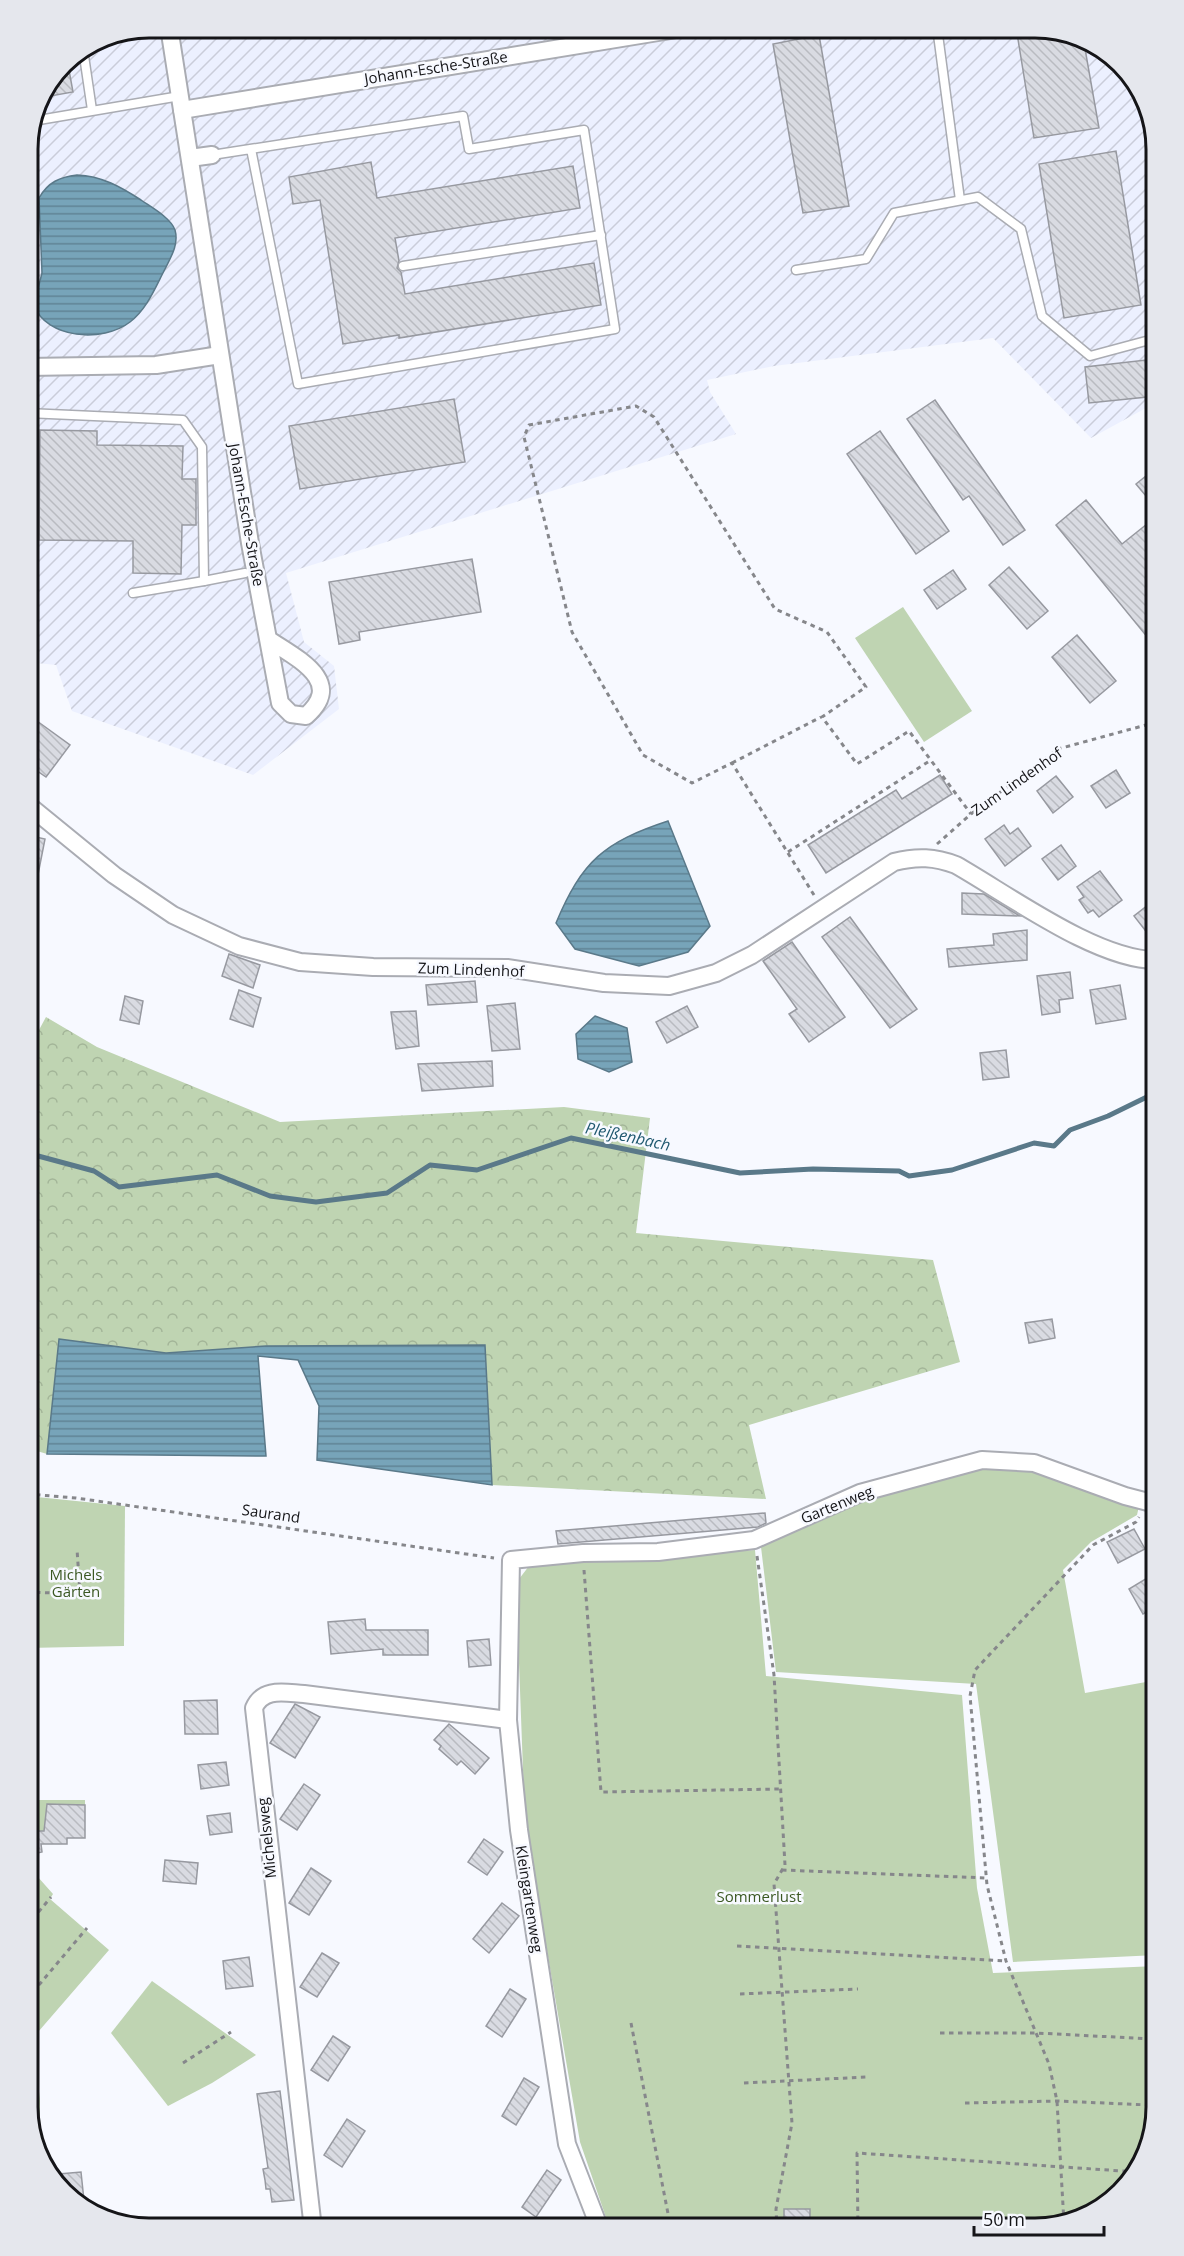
<svg xmlns="http://www.w3.org/2000/svg" width="1184" height="2256" font-family="'Open Sans',sans-serif">
<style>
.industrial{fill:url(#industrial-furrows)}
.green{fill:#bfd4b2}
.forest{fill:url(#forest-crowns)}
.water{fill:url(#water-rules);stroke:#5a7989;stroke-width:1.5}
.lines{fill:none;stroke-linecap:round;stroke-linejoin:round}
.stream{stroke:#5a7989;stroke-width:5}
.building{fill:url(#building-back-hatch);stroke:#9799a0;stroke-width:1.5}
.service-casing{stroke:#aaacb3;stroke-width:11}
.minor-casing{stroke:#aaacb3;stroke-width:20}
.path{stroke:#86878b;stroke-width:3;stroke-dasharray:4.5 4.5;stroke-linecap:butt}
.service{stroke:#fff;stroke-width:8}
.minor{stroke:#fff;stroke-width:16}
.labels{text-anchor:middle;stroke-width:5;stroke-linejoin:round;paint-order:stroke}
.street-label{font-size:15px;fill:#151518;stroke:#f7f9ff}
.park-label{font-size:15px;fill:#3b5823;stroke:#f7f9ff}
.water-label{font-size:16px;font-style:italic;fill:#1f586f;stroke:#f7f9ff}
.rim{fill:none;stroke:#151518;stroke-width:3}
</style>
<defs>
<pattern id="industrial-furrows" width="10" height="10" patternUnits="userSpaceOnUse" patternTransform="scale(1.5)"><rect width="10" height="10" fill="#ecf0ff"/><path d="M-1 1l2-2M0 10L10 0M9 11l2-2" fill="none" stroke="#cacdda"/></pattern>
<pattern id="forest-crowns" width="20" height="18" patternUnits="userSpaceOnUse" patternTransform="scale(1.5)"><rect width="20" height="18" fill="#bfd4b2"/><path d="M2 6a3 3 0 1 1 6 0M12 15a3 3 0 1 1 6 0" fill="none" stroke="#a3b598"/></pattern>
<pattern id="water-rules" width="6" height="5" patternUnits="userSpaceOnUse" patternTransform="scale(1.5)"><rect width="6" height="5" fill="#77a4b9"/><path d="M0 2.5h6" fill="none" stroke="#608495"/></pattern>
<pattern id="building-back-hatch" width="6" height="6" patternUnits="userSpaceOnUse" patternTransform="scale(1.5)"><rect width="6" height="6" fill="#d9dbe2"/><path d="M-1 5l2 2M0 0l6 6M5-1l2 2" fill="none" stroke="#b9bbc1"/></pattern>
</defs>
<rect width="100%" height="100%" fill="#f7f9ff"/>
<polygon class="industrial" points="148,27 1044,27 1109,52 1148,102 1157,148 1157,402 1091,438 993,338 774,366 707,380 710,392 736,434 286,573 304,642 334,666 339,709 253,775 72,711 56,665 27,662 27,141 39,95 63,62 102,36"/>
<g class="green">
<polygon points="903,607 972,711 924,742 855,638"/>
<polygon points="986,1464 1037,1468 1139,1506 1137,1515 1091,1542 1063,1570 1085,1693 1157,1680 1157,1955 1013,1962 976,1684 776,1672 761,1547 861,1499"/>
<polygon points="27,1496 125,1506 124,1646 27,1648"/>
<polygon points="755,1550 766,1676 962,1695 977,1888 993,1973 1157,1966 1157,2108 1136,2175 1082,2220 1036,2229 610,2229 580,2142 525,1823 516,1583 529,1566"/>
<polygon points="27,1800 85,1800 85,1838 44,1838 41,1844 42,1852 37,1854 39,1860 31,1862 37,1876 53,1894 50,1899 109,1950 32,2039 40,2099 40,2159 36,2154 27,2108"/>
<polygon points="152,1981 256,2055 212,2083 168,2106 111,2033"/>
</g>
<polygon class="forest" points="46,1017 97,1047 280,1122 564,1107 650,1118 636,1233 933,1260 960,1362 749,1425 766,1499 492,1485 485,1345 266,1346 166,1353 59,1339 47,1454 27,1448 27,1052"/>
<g class="water">
<path d="M77,175c25,1 44,12 64,25 10,7 30,18 34,30 4,14 -4,27 -10,39 -10,19 -18,40 -35,53 -27,21 -84,17 -96,-17l8,-32 -3,-75c9,-16 21,-21 38,-23z"/>
<path d="M668,821l42,105 -22,26 -49,14 -64,-17 -19,-26c26,-62 48,-81 112,-102z"/>
<polygon points="595,1016 627,1028 632,1062 609,1072 578,1059 576,1034"/>
<polygon points="59,1339 166,1353 266,1346 485,1345 492,1485 317,1460 319,1406 298,1360 258,1356 266,1456 47,1454"/>
</g>
<g class="lines">
<polyline class="stream" points="27,1153 94,1171 119,1187 217,1175 270,1196 316,1202 387,1193 430,1165 477,1170 571,1138 740,1173 813,1169 899,1171 909,1176 952,1170 1034,1143 1054,1146 1070,1130 1108,1116 1157,1092"/>
</g>
<g class="building">
<polygon points="1016,27 1044,27 1084,43 1099,128 1034,138"/>
<polygon points="819,35 849,206 803,213 773,44"/>
<polygon points="67,59 73,92 39,98 63,62"/>
<polygon points="1116,151 1141,305 1064,318 1039,164"/>
<polygon points="371,162 377,198 573,166 580,208 395,238 399,261 397,268 401,272 405,294 594,263 601,305 399,338 399,335 343,344 320,200 293,204 289,177"/>
<polygon points="1155,359 1157,396 1089,403 1085,367"/>
<polygon points="454,399 465,462 300,489 289,426"/>
<polygon points="935,400 1025,530 1003,545 969,496 963,500 907,419"/>
<polygon points="40,430 97,431 97,445 183,446 182,479 196,479 196,525 182,525 181,574 133,573 133,541 39,540"/>
<polygon points="880,431 949,531 916,554 847,454"/>
<polygon points="1157,467 1157,509 1136,484"/>
<polygon points="1086,500 1122,544 1157,516 1157,569 1149,576 1157,587 1157,649 1056,525"/>
<polygon points="472,559 481,612 359,632 360,640 339,644 329,582"/>
<polygon points="1009,567 1048,611 1027,629 989,585"/>
<polygon points="953,570 966,589 937,609 924,590"/>
<polygon points="1077,635 1116,681 1090,703 1052,657"/>
<polygon points="37,721 70,745 46,777 27,764 33,751 27,747 27,735"/>
<polygon points="1116,770 1130,793 1106,808 1091,786"/>
<polygon points="940,775 952,794 826,873 808,845 896,790 902,799"/>
<polygon points="1056,776 1073,797 1053,813 1037,791"/>
<polygon points="1004,825 1010,834 1018,828 1031,846 1005,866 985,839"/>
<polygon points="27,835 45,839 34,895 27,894"/>
<polygon points="1061,845 1076,866 1058,880 1042,859"/>
<polygon points="1100,871 1122,900 1099,917 1093,910 1088,913 1079,900 1084,897 1077,887"/>
<polygon points="962,893 984,894 1020,916 962,914"/>
<polygon points="1157,898 1157,927 1148,934 1134,916"/>
<polygon points="850,917 917,1009 890,1028 822,937"/>
<polygon points="1027,930 1027,960 949,967 947,949 994,945 993,934"/>
<polygon points="792,942 845,1017 809,1042 789,1014 797,1009 763,961"/>
<polygon points="229,954 260,965 253,988 222,976"/>
<polygon points="1070,972 1073,998 1059,1000 1060,1012 1042,1015 1037,976"/>
<polygon points="475,981 477,1002 428,1005 426,985"/>
<polygon points="1120,985 1126,1019 1096,1024 1090,990"/>
<polygon points="239,990 261,998 253,1027 230,1019"/>
<polygon points="125,996 143,1001 139,1024 120,1020"/>
<polygon points="515,1003 520,1049 492,1051 487,1006"/>
<polygon points="687,1006 698,1027 667,1043 656,1022"/>
<polygon points="416,1011 419,1046 396,1049 391,1012"/>
<polygon points="1006,1050 1009,1077 983,1080 980,1053"/>
<polygon points="492,1061 493,1086 422,1091 418,1064"/>
<polygon points="1052,1319 1055,1338 1029,1343 1025,1323"/>
<polygon points="765,1513 766,1523 758,1527 558,1544 556,1531"/>
<polygon points="1134,1529 1145,1549 1118,1563 1107,1542"/>
<polygon points="1157,1572 1157,1606 1143,1614 1129,1589"/>
<polygon points="365,1619 366,1630 428,1630 428,1655 383,1655 383,1649 331,1654 328,1622"/>
<polygon points="489,1639 491,1665 469,1667 467,1641"/>
<polygon points="217,1700 218,1734 185,1734 184,1701"/>
<polygon points="295,1704 320,1717 295,1758 270,1743"/>
<polygon points="449,1724 489,1758 475,1774 461,1761 457,1765 439,1749 441,1746 434,1740"/>
<polygon points="226,1762 229,1785 201,1789 198,1765"/>
<polygon points="304,1784 320,1795 297,1830 280,1819"/>
<polygon points="47,1804 85,1805 85,1838 67,1838 67,1844 41,1844 42,1852 28,1855 27,1809 34,1808 38,1831 44,1831"/>
<polygon points="230,1813 232,1832 210,1835 207,1816"/>
<polygon points="484,1839 503,1852 487,1875 468,1862"/>
<polygon points="165,1860 198,1863 196,1884 163,1881"/>
<polygon points="311,1868 331,1881 309,1915 289,1903"/>
<polygon points="502,1903 519,1916 489,1953 473,1939"/>
<polygon points="322,1953 339,1963 317,1997 300,1987"/>
<polygon points="249,1957 253,1986 226,1989 223,1961"/>
<polygon points="510,1989 526,1999 502,2037 486,2026"/>
<polygon points="333,2036 350,2047 328,2081 311,2070"/>
<polygon points="524,2078 539,2087 516,2125 502,2116"/>
<polygon points="280,2091 294,2200 272,2202 270,2189 266,2189 265,2180 263,2169 268,2168 257,2094"/>
<polygon points="347,2119 365,2131 342,2167 324,2155"/>
<polygon points="547,2170 561,2180 536,2217 522,2207"/>
<polygon points="81,2172 85,2210 81,2208 60,2183 59,2174"/>
<rect x="784" y="2209" width="26" height="20"/>
</g>
<g class="lines">
<g class="service-casing">
<g id="service">
<polyline points="937,27 960,200"/>
<polyline points="83,49 92,110"/>
<polyline points="33,121 180,96"/>
<polyline points="212,155 463,116 469,149 584,130 615,329 298,384 251,149"/>
<polyline points="403,266 601,235"/>
<polyline points="796,270 866,259 894,213 978,197 1021,229 1042,316 1090,356 1157,338"/>
<polyline points="27,413 183,420 202,447 204,581 245,573"/>
<polyline points="133,593 204,581"/>
</g>
</g>
<g class="minor-casing">
<g id="minor">
<path d="M169,27l81,516 30,160 11,11 15,2c40,-35 -10,-58 -38,-77"/>
<polyline points="182,110 689,27"/>
<polyline points="190,158 212,155"/>
<polyline points="27,367 156,365 220,355"/>
<path d="M27,804l87,71 59,40 66,31 61,16 73,5 134,1 97,15 65,3 47,-13 36,-18 142,-93c23,-6 41,-5 62,3 53,30 142,96 201,95"/>
<path d="M313,2229l-59,-521c9,-21 31,-15 50,-14l204,26"/>
<polyline points="600,2229 567,2144 519,1830 508,1720 511,1560 583,1553 658,1552 754,1540 860,1493 982,1460 1034,1463 1125,1496 1148,1502 1157,1501"/>
</g>
</g>
<g class="path">
<polyline points="732,763 821,717"/>
<polyline points="937,844 971,814 1058,749 1157,722"/>
<polyline points="788,852 931,760"/>
<polyline points="814,895 732,763 692,783 643,755 572,632 524,437 529,425 636,406 654,417 775,609 827,632 866,687 822,717 857,764 909,731 971,814"/>
<polyline points="27,1494 76,1498 494,1558"/>
<polyline points="757,1556 774,1675 785,1865 774,1884 792,2123 776,2209 777,2229"/>
<polyline points="584,1570 601,1792 780,1789"/>
<polyline points="27,1592 80,1594 77,1549"/>
<polyline points="782,1870 987,1878"/>
<polyline points="27,1926 51,1897"/>
<polyline points="737,1946 1006,1961"/>
<polyline points="33,1992 87,1928"/>
<polyline points="740,1994 858,1989"/>
<polyline points="631,2023 671,2229"/>
<polyline points="940,2033 1036,2033 1153,2039"/>
<polyline points="183,2063 231,2032"/>
<polyline points="744,2083 867,2077"/>
<polyline points="965,2103 1057,2101 1149,2105"/>
<polyline points="858,2222 976,2229"/>
<polyline points="1064,2223 1057,2101 1049,2064 1006,1961 987,1885 970,1696 975,1670 1093,1545 1136,1522 1139,1517"/>
<polyline points="858,2229 857,2153 1137,2172"/>
</g>
<use href="#service" class="service"/>
<use href="#minor" class="minor"/>
</g>
<g class="labels">
<g class="street-label">
<text transform="translate(436 68) rotate(-9)" y="5">Johann-Esche-Straße</text>
<text transform="translate(246 515) rotate(80)" y="5">Johann-Esche-Straße</text>
<text transform="translate(1017 782) rotate(-35)" y="5">Zum Lindenhof</text>
<text transform="translate(471 970) rotate(2)" y="5">Zum Lindenhof</text>
<text transform="translate(837 1505) rotate(-22)" y="5">Gartenweg</text>
<text transform="translate(271 1514) rotate(8)" y="5">Saurand</text>
<text transform="translate(267 1838) rotate(-96)" y="5">Michelsweg</text>
<text transform="translate(529 1899) rotate(81)" y="5">Kleingartenweg</text>
</g>
<g class="park-label">
<text x="76" y="1580">Michels<tspan x="76" dy="17">Gärten</tspan></text>
<text x="759" y="1902">Sommerlust</text>
</g>
<g class="water-label">
<text transform="translate(628 1136) rotate(12)" y="6">Pleißenbach</text>
</g>
</g>
<path d="M0 0H1184V2256H0ZM149 38H1035A111 111 0 0 1 1146 149V2107A111 111 0 0 1 1035 2218H149A111 111 0 0 1 38 2107V149A111 111 0 0 1 149 38Z" fill="#e5e7ed" fill-rule="evenodd"/>
<path class="rim" d="M149 38H1035A111 111 0 0 1 1146 149V2107A111 111 0 0 1 1035 2218H149A111 111 0 0 1 38 2107V149A111 111 0 0 1 149 38Z"/>
<path d="M974 2226v9h130v-9" fill="none" stroke="#151518" stroke-width="3"/>
<text x="983" y="2226" font-size="18" fill="#151518" stroke="#f7f9ff" stroke-width="4.5" paint-order="stroke">50 m</text>
</svg>
